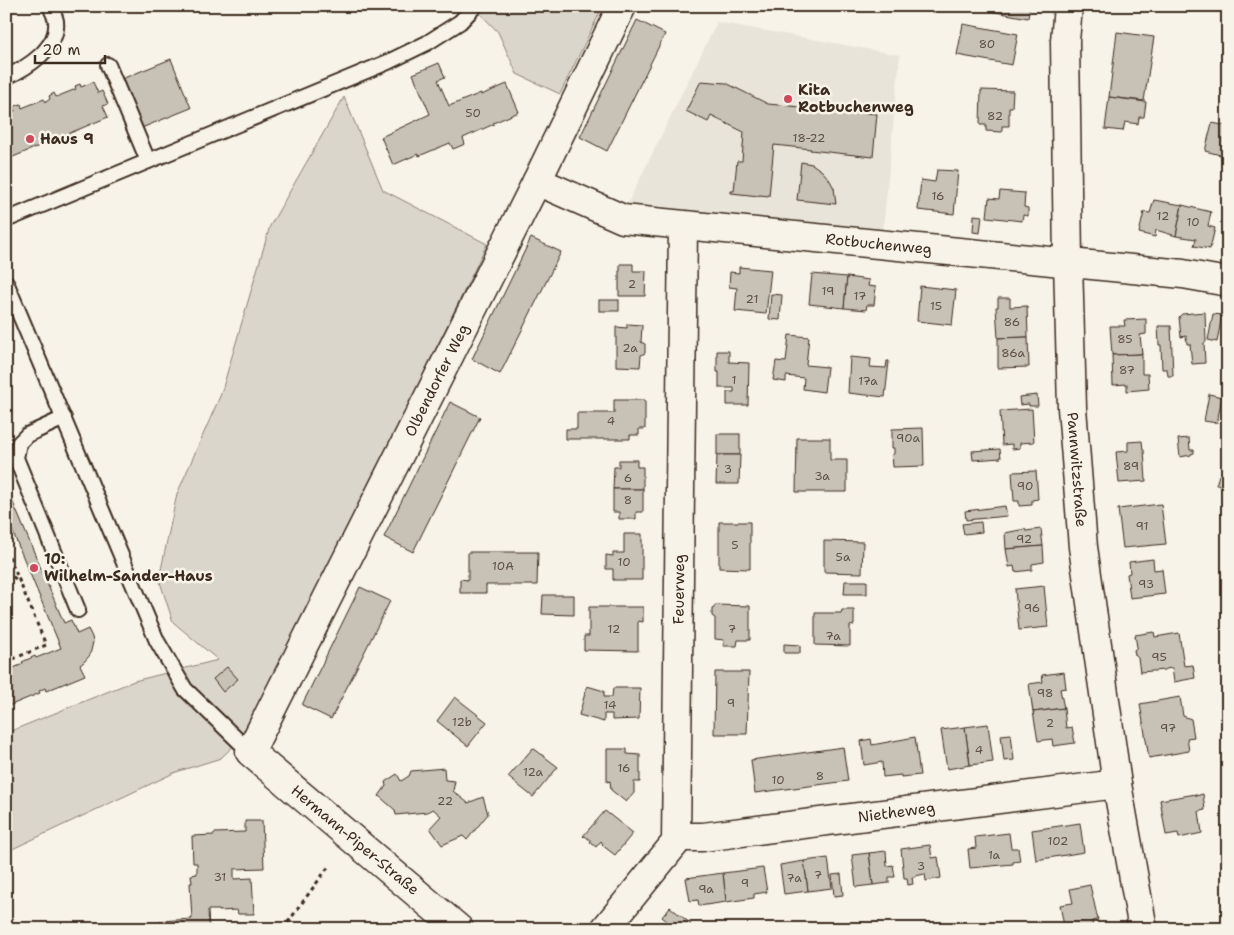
<svg xmlns="http://www.w3.org/2000/svg" width="1234" height="935" font-family="'Shantell Sans',sans-serif">
<style>
.built{fill:#e9e4d9}
.green{fill:#dbd6cb;stroke:#8b8074}
.building{fill:#c8c1b6;stroke:#3b2a1e}
.lines{fill:none;stroke-linecap:round;stroke-linejoin:round}
.lane-casing{stroke:#3b2a1e;stroke-width:18}
.street-casing{stroke:#3b2a1e;stroke-width:31}
.path{stroke:#3b2a1e;stroke-width:3;stroke-dasharray:4 4;stroke-linecap:butt}
.lane{stroke:#f7f3e8;stroke-width:14}
.street{stroke:#f7f3e8;stroke-width:28}
.poi-dot{fill:#d1495b;stroke:#f7f3e8;stroke-width:2}
.labels{text-anchor:middle;stroke-width:5;stroke-linejoin:round;paint-order:stroke}
.number-label{font-size:12px;fill:#5e5044}
.poi-label{font-size:15px;font-weight:bold;fill:#3b2a1e;stroke:#f7f3e8;text-anchor:start}
.street-label{font-size:15px;fill:#3b2a1e;stroke:#f7f3e8}
</style>
<rect width="100%" height="100%" fill="#f7f3e8"/>
<filter id="ink" filterUnits="userSpaceOnUse"><feTurbulence type="fractalNoise" baseFrequency=".02" numOctaves="2"/><feDisplacementMap in="SourceGraphic" scale="10" xChannelSelector="R" yChannelSelector="G"/><feConvolveMatrix kernelMatrix="1 2 1 2 8 2 1 2 1" color-interpolation-filters="sRGB"/></filter>
<g filter="url(#ink)">
<polygon class="built" points="717,22 900,55 883,231 626,207"/>
<g class="green">
<polygon points="473,6 603,6 560,94 517,74 498,32"/>
<polygon points="344,97 383,190 487,244 250,730 221,758 176,772 6,852 6,733 134,681 218,660 173,622 159,579 177,494 221,394 270,226"/>
</g>
<g class="building">
<polygon points="991,6 1030,6 1028,18 990,11"/>
<polygon points="637,20 665,34 607,151 580,137"/>
<polygon points="963,24 1018,34 1012,65 957,55"/>
<polygon points="1117,32 1154,37 1144,101 1109,97"/>
<polygon points="171,59 191,108 139,129 119,80"/>
<polygon points="439,63 445,77 438,80 449,106 481,93 481,95 507,84 519,112 493,123 494,124 463,138 465,144 453,149 450,143 419,156 418,154 393,165 381,137 430,114 413,74"/>
<polygon points="701,81 726,83 768,104 877,114 873,157 810,150 811,149 774,145 769,196 759,195 759,196 731,193 731,191 734,191 737,161 742,161 744,132 711,116 708,122 686,111"/>
<polygon points="93,82 98,93 102,91 108,104 103,106 108,117 6,160 6,119 11,116 10,113 15,111 13,107 21,104 22,108 44,99 46,102 50,99 49,96 54,93 56,97 76,89 75,86 80,84 81,87"/>
<polygon points="981,90 1013,91 1012,107 1009,107 1009,126 1002,126 1002,132 986,131 986,125 980,125"/>
<polygon points="1109,97 1146,102 1144,117 1139,117 1138,124 1125,122 1123,131 1105,129"/>
<polygon points="1212,123 1228,126 1228,157 1205,151"/>
<polygon points="801,162 812,164 822,171 829,179 834,188 836,204 797,200"/>
<polygon points="937,170 958,171 954,214 918,210 921,180 935,182"/>
<polygon points="1000,191 1025,193 1024,207 1028,208 1028,216 1023,215 1022,221 987,217 989,198 999,199"/>
<polygon points="1154,200 1182,205 1176,236 1156,230 1155,237 1139,233 1144,212 1150,213"/>
<polygon points="1182,205 1211,212 1208,226 1215,228 1210,249 1194,246 1196,239 1176,236"/>
<polygon points="974,215 982,216 980,233 973,232"/>
<polygon points="531,238 561,252 500,374 472,359"/>
<polygon points="620,264 633,264 633,271 646,271 645,296 619,296 619,271 620,271"/>
<polygon points="739,267 771,270 766,314 735,311 737,288 729,287 730,272 739,273"/>
<polygon points="812,274 847,277 844,308 809,304"/>
<polygon points="847,277 869,280 868,286 876,287 874,305 867,305 866,310 844,308"/>
<polygon points="920,286 956,290 952,325 917,321"/>
<polygon points="771,294 782,295 780,320 769,319"/>
<polygon points="998,298 1010,298 1010,307 1027,306 1028,337 998,338 996,307 998,307"/>
<rect x="599" y="300" width="20" height="11"/>
<polygon points="1205,312 1206,342 1204,343 1205,363 1192,364 1190,344 1187,344 1186,336 1181,337 1179,317 1182,314"/>
<polygon points="1213,314 1222,315 1217,342 1208,340"/>
<polygon points="1146,319 1146,334 1140,335 1142,354 1112,355 1110,326 1125,326 1124,320"/>
<polygon points="627,324 642,325 641,342 645,344 645,353 641,355 640,367 616,366 616,327 627,328"/>
<polygon points="1158,326 1171,326 1173,376 1168,376 1167,369 1162,369 1161,345 1159,345"/>
<polygon points="789,335 809,337 806,365 827,367 824,392 803,389 804,378 786,376 786,382 773,380 776,361 786,362"/>
<polygon points="1028,337 1029,367 998,368 998,338"/>
<polygon points="1226,339 1228,339 1228,351 1222,350 1223,344 1225,344"/>
<polygon points="717,351 729,351 729,362 749,363 748,405 727,405 727,392 734,392 734,388 719,388 719,372 717,372"/>
<polygon points="1142,354 1142,374 1148,374 1149,389 1127,391 1127,384 1113,385 1112,355"/>
<polygon points="850,357 871,359 870,367 886,368 887,361 889,361 885,397 848,393"/>
<polygon points="1209,394 1222,397 1217,423 1204,421"/>
<polygon points="1037,395 1038,406 1029,406 1029,404 1020,405 1019,397"/>
<polygon points="614,400 645,400 645,429 639,429 639,435 630,435 630,439 566,439 566,429 577,429 577,413 614,413"/>
<polygon points="450,402 480,417 413,552 384,537"/>
<polygon points="1032,409 1034,442 1020,443 1020,448 1012,449 1012,444 1002,445 1000,411"/>
<polygon points="923,428 924,466 893,467 892,454 894,454 894,448 892,448 892,429"/>
<rect x="717" y="434" width="23" height="21"/>
<polygon points="797,438 830,438 830,460 847,460 847,492 796,492"/>
<polygon points="1189,438 1190,450 1194,450 1194,453 1191,454 1191,455 1180,457 1178,439"/>
<polygon points="1142,441 1143,450 1144,450 1146,481 1119,483 1116,452 1128,451 1128,442"/>
<polygon points="1000,449 1001,458 973,460 972,451"/>
<polygon points="717,455 740,455 739,484 716,484"/>
<polygon points="619,460 637,460 637,467 643,467 643,489 613,489 614,467 619,467"/>
<polygon points="1036,471 1038,499 1032,500 1032,505 1019,506 1019,501 1014,501 1012,472"/>
<polygon points="1219,475 1222,475 1226,481 1226,484 1216,485"/>
<polygon points="6,486 64,623 71,620 77,634 88,629 92,637 93,642 90,655 84,662 80,665 85,675 46,691 45,688 39,691 40,693 6,707 6,671 23,664 22,662 35,656 36,658 61,648 6,516"/>
<polygon points="613,489 643,489 643,512 636,512 636,519 619,519 619,512 613,512"/>
<polygon points="1161,504 1166,544 1123,548 1118,509"/>
<polygon points="1005,506 1007,516 966,520 965,511"/>
<polygon points="719,522 750,522 750,569 719,568"/>
<polygon points="981,522 982,532 964,534 962,524"/>
<polygon points="1025,529 1026,531 1041,529 1043,546 1006,549 1005,533"/>
<polygon points="624,534 642,534 642,580 613,580 613,569 606,569 606,555 613,556 613,553 624,553"/>
<polygon points="824,541 863,542 862,573 824,572"/>
<polygon points="1043,546 1044,562 1032,564 1032,570 1015,572 1014,566 1009,567 1006,549"/>
<polygon points="468,552 538,552 537,585 486,585 486,593 460,593 460,579 468,580"/>
<polygon points="1153,559 1154,570 1162,569 1165,594 1130,598 1127,574 1130,573 1129,562"/>
<polygon points="845,581 867,581 867,594 844,594"/>
<polygon points="1044,586 1048,627 1019,630 1015,589"/>
<polygon points="360,587 390,601 331,719 302,705"/>
<polygon points="543,595 574,595 574,615 542,614"/>
<polygon points="715,605 750,606 750,640 738,640 737,646 723,646 724,640 715,639 715,618 712,616 712,609 714,608"/>
<polygon points="589,607 643,607 643,622 638,621 638,651 584,650 584,636 589,636"/>
<polygon points="842,610 854,610 854,625 850,626 850,646 815,645 815,613 841,613"/>
<polygon points="1154,632 1155,637 1179,633 1184,666 1193,665 1195,678 1174,682 1172,668 1166,669 1165,670 1140,672 1138,658 1135,655 1134,650 1137,647 1135,635"/>
<polygon points="784,644 800,645 800,653 784,653"/>
<polygon points="227,667 238,679 223,692 213,679"/>
<polygon points="715,672 749,672 747,734 714,734"/>
<polygon points="1064,672 1066,688 1060,689 1064,708 1033,712 1029,684 1043,682 1042,675"/>
<polygon points="587,686 604,691 604,697 612,697 613,688 640,688 639,719 612,720 612,714 604,714 604,722 579,715"/>
<polygon points="455,697 487,722 468,746 437,721"/>
<polygon points="1180,697 1183,716 1191,719 1194,737 1187,738 1189,751 1149,758 1140,704"/>
<polygon points="1064,708 1066,728 1072,727 1075,743 1053,746 1052,739 1038,741 1033,712"/>
<polygon points="988,724 993,762 970,765 965,727"/>
<polygon points="965,727 970,765 947,769 941,730"/>
<polygon points="1011,734 1014,760 1004,761 1001,735"/>
<polygon points="915,737 920,775 901,777 901,775 883,777 882,762 864,765 861,741 871,739 872,745"/>
<polygon points="843,747 848,781 755,793 751,760"/>
<polygon points="533,748 558,767 533,797 508,777"/>
<polygon points="607,749 627,749 627,754 640,755 640,782 634,782 634,793 626,802 611,790 610,781 607,782"/>
<polygon points="444,768 445,780 455,781 453,791 468,803 483,797 488,814 467,840 463,836 442,845 430,828 441,816 433,809 427,812 396,815 395,810 379,796 386,786 385,782 397,774 401,781 409,776 411,771"/>
<polygon points="1196,794 1196,796 1203,794 1205,810 1199,811 1202,833 1179,838 1178,833 1166,835 1160,800"/>
<polygon points="605,811 633,833 615,855 602,845 603,844 601,841 596,847 590,842 591,841 585,836 584,837 583,836"/>
<polygon points="245,821 262,821 264,868 234,869 234,879 252,878 254,914 238,914 237,910 219,911 219,910 208,910 209,929 138,929 137,924 160,923 160,921 192,919 190,883 192,883 191,875 197,874 197,863 193,863 192,836 214,835 214,833 245,832"/>
<polygon points="1080,823 1084,852 1036,860 1032,830"/>
<polygon points="1009,833 1011,848 1018,848 1020,861 1013,862 1013,864 970,868 968,849 976,848 975,837"/>
<polygon points="930,845 932,858 938,857 941,878 926,881 925,874 915,876 915,877 912,877 913,884 908,885 907,878 904,878 901,849"/>
<polygon points="886,851 887,866 893,865 895,877 889,877 889,883 873,885 869,853"/>
<polygon points="869,853 873,885 856,887 852,855"/>
<polygon points="828,858 832,888 808,891 804,861"/>
<polygon points="804,861 808,891 784,894 780,865"/>
<polygon points="763,868 767,892 754,894 754,898 726,902 723,873"/>
<polygon points="723,873 726,902 699,906 698,900 690,901 686,878"/>
<polygon points="841,874 843,895 834,896 832,875"/>
<polygon points="1090,885 1098,920 1092,921 1093,929 1056,929 1056,927 1064,926 1060,905 1073,903 1070,889"/>
<polygon points="670,907 691,924 687,929 677,929 662,917"/>
<polygon points="376,924 376,929 340,929 340,927"/>
<polygon points="827,925 827,929 799,929"/>
<polygon points="957,925 958,929 925,929"/>
</g>
<g class="lines">
<g class="lane-casing">
<g id="lane">
<polyline points="108,65 148,161"/>
<path d="M6,77c21,-9 53,-29 50,-56 -1,-5 -4,-10 -6,-15"/>
<polyline points="6,220 388,62 427,43 460,22 475,6"/>
<polyline points="6,282 157,641 185,689 250,752"/>
<polyline points="64,418 27,435 19,443 16,458 78,610"/>
</g>
</g>
<g class="street-casing">
<g id="street">
<path id="s1" d="M1068,6l-3,35 3,221 4,146 11,139 34,237 26,145"/>
<path id="s2" d="M537,181l86,38 560,55 45,8"/>
<path id="s3" d="M677,837h26l414,-53"/>
<path id="s4" d="M459,929l-209,-177 287,-571 85,-175"/>
<path id="s5" d="M605,929l71,-87 7,-616"/>
</g>
</g>
<g class="path">
<polyline points="6,549 46,645 6,662"/>
<polyline points="6,572 20,582"/>
<polyline points="283,929 329,866"/>
</g>
<use href="#lane" class="lane"/>
<use href="#street" class="street"/>
</g>
</g>
<g class="poi-dot">
<circle cx="788" cy="99" r="5"/>
<circle cx="30" cy="139" r="5"/>
<circle cx="34" cy="568" r="5"/>
</g>
<g class="labels">
<g class="number-label">
<text x="987" y="48">80</text>
<text x="473" y="117">50</text>
<text x="995" y="120">82</text>
<text x="809" y="142">18-22</text>
<text x="938" y="200">16</text>
<text x="1163" y="220">12</text>
<text x="1193" y="226">10</text>
<text x="632" y="288">2</text>
<text x="828" y="295">19</text>
<text x="860" y="300">17</text>
<text x="752" y="303">21</text>
<text x="936" y="310">15</text>
<text x="1012" y="326">86</text>
<text x="1125" y="343">85</text>
<text x="630" y="352">2a</text>
<text x="1013" y="357">86a</text>
<text x="1127" y="374">87</text>
<text x="734" y="384">1</text>
<text x="868" y="385">17a</text>
<text x="611" y="425">4</text>
<text x="908" y="442">90a</text>
<text x="1131" y="470">89</text>
<text x="728" y="473">3</text>
<text x="822" y="480">3a</text>
<text x="628" y="482">6</text>
<text x="1025" y="490">90</text>
<text x="628" y="504">8</text>
<text x="1142" y="530">91</text>
<text x="1024" y="543">92</text>
<text x="735" y="549">5</text>
<text x="843" y="561">5a</text>
<text x="624" y="566">10</text>
<text x="503" y="570">10A</text>
<text x="1146" y="588">93</text>
<text x="1032" y="612">96</text>
<text x="614" y="633">12</text>
<text x="732" y="633">7</text>
<text x="833" y="640">7a</text>
<text x="1159" y="661">95</text>
<text x="1045" y="697">98</text>
<text x="731" y="707">9</text>
<text x="610" y="709">14</text>
<text x="462" y="726">12b</text>
<text x="1050" y="727">2</text>
<text x="1168" y="732">97</text>
<text x="979" y="754">4</text>
<text x="624" y="772">16</text>
<text x="533" y="776">12a</text>
<text x="820" y="780">8</text>
<text x="778" y="784">10</text>
<text x="445" y="805">22</text>
<text x="1058" y="845">102</text>
<text x="994" y="859">1a</text>
<text x="921" y="870">3</text>
<text x="818" y="879">7</text>
<text x="220" y="881">31</text>
<text x="794" y="882">7a</text>
<text x="745" y="887">9</text>
<text x="706" y="893">9a</text>
</g>
<g class="poi-label">
<text x="798" y="95">Kita<tspan x="798" dy="17">Rotbuchenweg</tspan></text>
<text x="40" y="144">Haus 9</text>
<text x="44" y="564">10:<tspan x="44" dy="17">Wilhelm-Sander-Haus</tspan></text>
</g>
<g class="street-label">
<text dy="5" stroke="none"><textPath href="#s2" startOffset="351">Rotbuchenweg</textPath></text>
<text dy="5" stroke="none"><textPath href="#s4" startOffset="690">Olbendorfer Weg</textPath></text>
<text dy="5" stroke="none"><textPath href="#s1" startOffset="464">Pannwitzstraße</textPath></text>
<text dy="5" stroke="none"><textPath href="#s5" startOffset="365">Feuerweg</textPath></text>
<text dy="5" stroke="none"><textPath href="#s3" startOffset="221">Nietheweg</textPath></text>
<text transform="translate(355 840) rotate(40)" y="5">Hermann-Piper-Straße</text>
</g>
</g>
<rect width="1234" height="935" fill="none" stroke="#f7f3e8" stroke-width="25"/>
<rect x="12" y="12" width="1209" height="910" fill="none" stroke="#3b2a1e" stroke-width="2" filter="url(#ink)"/>
<path d="M35 55v8h70v-8" fill="none" stroke="#3b2a1e" stroke-width="2.5"/>
<text x="42" y="55" font-size="15" fill="#3b2a1e" stroke="#f7f3e8" stroke-width="4" paint-order="stroke">20 m</text>
</svg>
